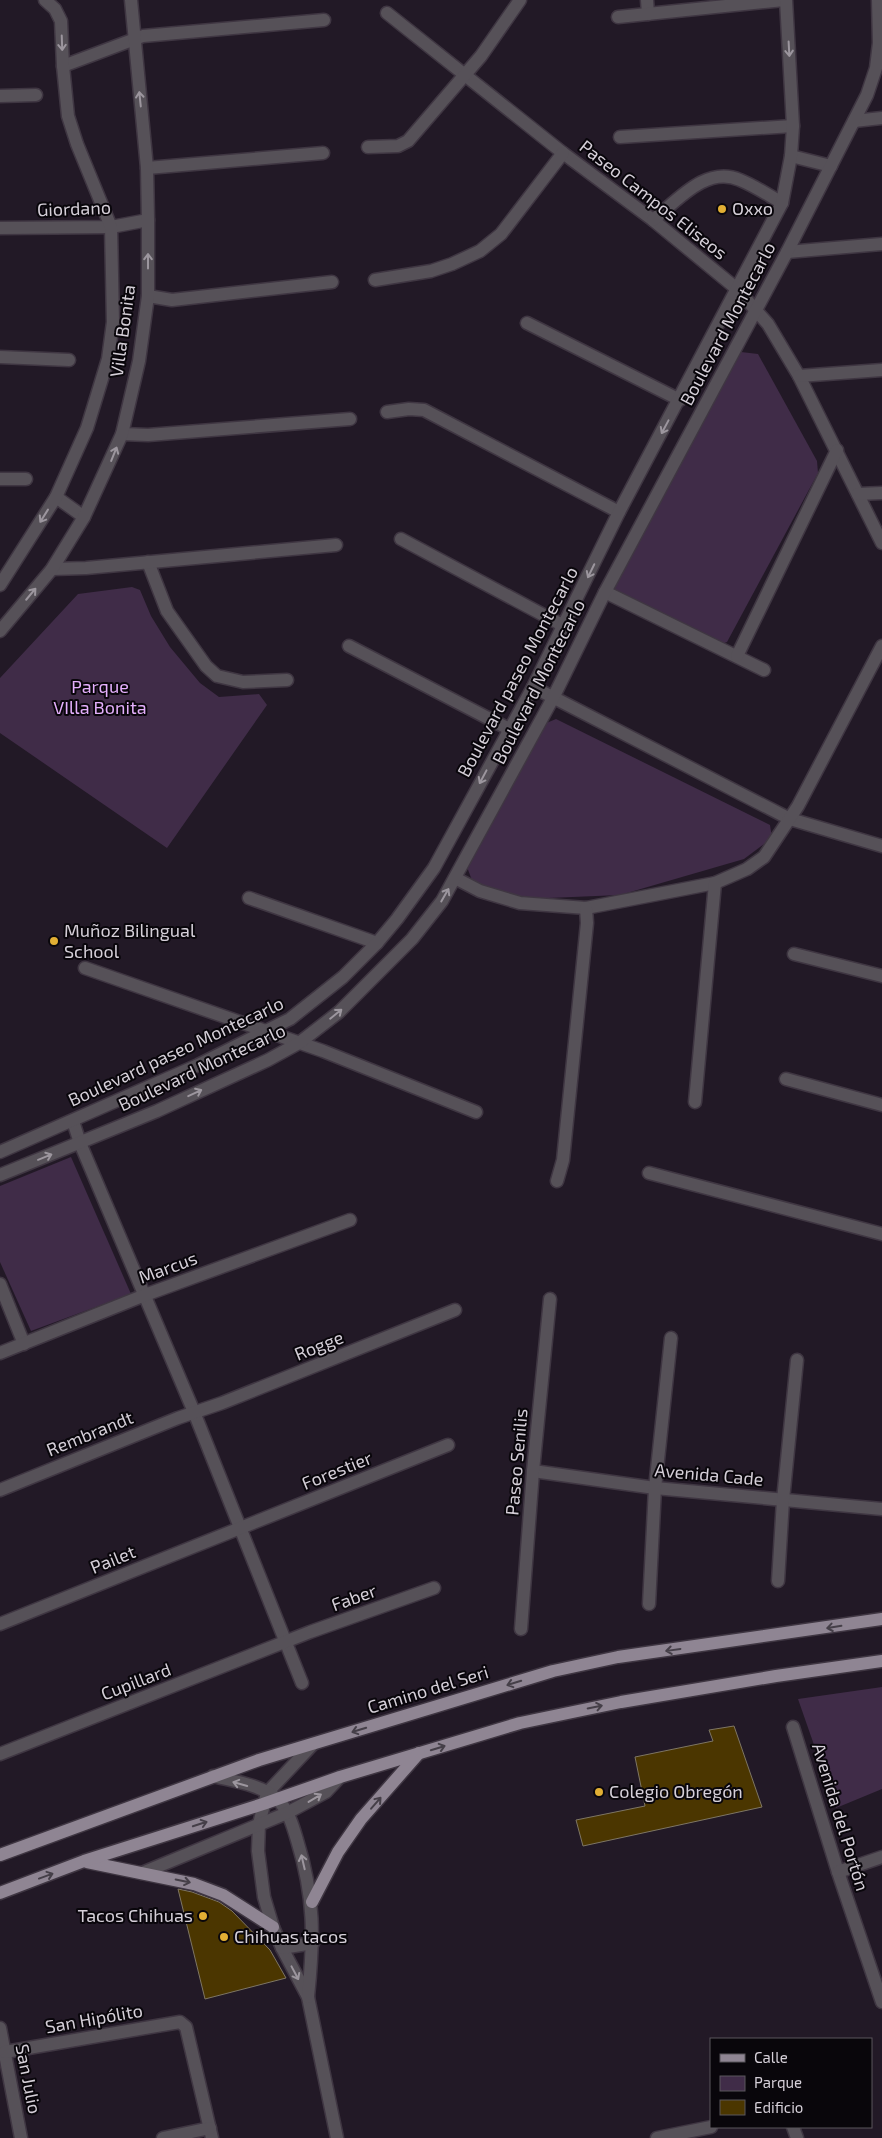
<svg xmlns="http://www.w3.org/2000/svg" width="882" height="2138" font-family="'Exo 2',sans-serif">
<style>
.green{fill:#402c48}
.building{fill:#4b3600;stroke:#7e7664}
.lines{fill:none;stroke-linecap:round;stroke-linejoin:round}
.minor-casing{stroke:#3f3642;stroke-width:15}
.major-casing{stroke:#3f3642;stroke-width:15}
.minor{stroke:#565158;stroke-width:12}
.major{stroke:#8f8593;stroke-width:12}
.oneway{stroke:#9c969e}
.oneway2{stroke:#453f48}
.poi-dot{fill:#e2af34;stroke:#09060b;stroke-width:2}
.labels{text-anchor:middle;stroke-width:4;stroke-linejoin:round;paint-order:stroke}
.street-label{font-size:18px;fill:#d5cfd8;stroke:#09060b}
.poi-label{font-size:18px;fill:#d5cfd8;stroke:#09060b;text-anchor:start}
.park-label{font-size:18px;fill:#e4affc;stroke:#09060b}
</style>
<rect width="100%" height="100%" fill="#221926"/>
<g class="green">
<polygon points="741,352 758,354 817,461 818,473 727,642 719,645 616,595 614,583"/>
<polygon points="132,587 140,590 151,616 170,647 200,683 219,697 259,694 267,705 167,848 0,733 0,678 78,594"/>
<polygon points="556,719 770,825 772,838 744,859 620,895 525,899 473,883 467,867 544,724"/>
<polygon points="71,1157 131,1294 31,1331 0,1262 0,1186"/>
<polygon points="882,1687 882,1789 836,1808 798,1699"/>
</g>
<g class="building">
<polygon points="734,1726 762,1807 583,1846 576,1820 645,1806 635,1757 713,1741 709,1730"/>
<polygon points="178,1889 192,1892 219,1902 232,1911 270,1950 286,1978 205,1999"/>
</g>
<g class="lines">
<g class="minor-casing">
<g id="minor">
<polyline points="647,0 648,14"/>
<polyline points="387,13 563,153 653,220 737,289 768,324 799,376 882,543"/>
<polyline points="618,17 784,0"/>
<polyline points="63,66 143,36 324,20"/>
<polyline points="0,96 36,95"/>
<polyline points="854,121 882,118"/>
<polyline points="620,137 793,126"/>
<polyline points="368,147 398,146 408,141 481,56 520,0"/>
<polyline points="791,156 831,166"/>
<polyline points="147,168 323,153"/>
<path d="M653,220c24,-19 53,-55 87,-40 15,6 28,15 42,23"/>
<polyline points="0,228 111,227 148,220"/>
<polyline points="787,252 882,244"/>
<polyline points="375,280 431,271 452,264 480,251 501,234 563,153"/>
<polyline points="148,296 172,300 332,282"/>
<polyline points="527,323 680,400"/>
<polyline points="0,357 69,360"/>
<polyline points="799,376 882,370"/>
<polyline points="387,412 409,409 424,410 619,512"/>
<polyline points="122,434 148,435 350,419"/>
<polyline points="0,479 26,479"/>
<polyline points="858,494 882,493"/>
<polyline points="56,497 84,517"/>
<polyline points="401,539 564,626"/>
<polyline points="148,562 167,611 206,666 217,676 243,682 287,680"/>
<polyline points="52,569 86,568 336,545"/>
<polyline points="0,585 56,497 87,428 108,359 113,322 111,227 77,144 68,116 63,66 61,21 55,9 45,0"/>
<polyline points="605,592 764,670"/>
<polyline points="0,631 52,569 84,517 122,434 139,361 148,296 148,220 147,168 131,0"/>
<polyline points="349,646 509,729"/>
<polyline points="737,656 837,450"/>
<polyline points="533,687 790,819 882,846"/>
<polyline points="455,878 480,891 520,903 586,908 715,883 747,869 764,857 798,806 882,646"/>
<polyline points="249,898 377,943"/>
<polyline points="794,954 882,976"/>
<polyline points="85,968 323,1051 476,1112"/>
<polyline points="786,1079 882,1105"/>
<polyline points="695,1102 715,883"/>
<polyline points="73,1121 80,1143 194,1412 302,1683"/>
<polyline points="0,1152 198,1065 290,1019 343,977 377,943 397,919 434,868 533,687 619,512 782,203 791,156 793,126 786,0"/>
<polyline points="649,1173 882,1234"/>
<polyline points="0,1175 157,1111 268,1060 299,1043 339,1012 412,939 442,901 553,698 605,592 787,252 867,95 876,68 879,43 878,0"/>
<polyline points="557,1181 563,1160 587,923 586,908"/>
<polyline points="0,1284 24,1344"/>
<polyline points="0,1353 145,1295 350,1220"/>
<polyline points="533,1471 655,1488 882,1509"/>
<polyline points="0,1490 178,1418 222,1403 455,1310"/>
<polyline points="778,1581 783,1500 797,1360"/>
<polyline points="649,1604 655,1488 671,1338"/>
<polyline points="0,1624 448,1445"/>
<polyline points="521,1629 533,1471 550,1299"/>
<polyline points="793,1727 838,1872 882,2002"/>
<polyline points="313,1744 267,1793 259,1824 258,1851 264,1897 273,1927 282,1948 308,1997 337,2138"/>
<polyline points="0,1754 310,1632 434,1588"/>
<path d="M213,1776c20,5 49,9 64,23 11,10 16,27 20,41 18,58 17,98 11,157"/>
<polyline points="838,1872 882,1857"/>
<polyline points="142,1873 287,1813 326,1792 340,1777"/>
<polyline points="282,1948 313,1943"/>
<polyline points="0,2028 21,2138"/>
<polyline points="5,2052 180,2022 186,2027 212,2138"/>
<polyline points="793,2127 797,2138"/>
<polyline points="163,2138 210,2128"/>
<polyline points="657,2138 711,2127"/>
</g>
</g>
<g class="major-casing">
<g id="major">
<polyline points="0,1855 259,1760 553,1671 618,1657 882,1619"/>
<polyline points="87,1862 194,1884 223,1895 273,1927"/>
<polyline points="0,1893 84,1861 263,1804 340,1777 520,1723 621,1702 776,1676 882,1661"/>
<polyline points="312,1902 338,1852 361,1819 419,1753"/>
</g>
</g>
<use href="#minor" class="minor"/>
<use href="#major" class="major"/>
</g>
<defs><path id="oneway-shaft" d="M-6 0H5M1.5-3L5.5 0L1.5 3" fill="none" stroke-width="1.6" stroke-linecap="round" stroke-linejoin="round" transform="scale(1.25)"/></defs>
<g class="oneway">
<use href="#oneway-shaft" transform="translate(62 43) rotate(88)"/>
<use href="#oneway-shaft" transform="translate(789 49) rotate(87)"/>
<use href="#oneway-shaft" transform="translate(140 99) rotate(-96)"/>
<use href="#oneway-shaft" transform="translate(148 261) rotate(-90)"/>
<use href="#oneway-shaft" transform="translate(665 427) rotate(118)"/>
<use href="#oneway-shaft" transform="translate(114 454) rotate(-68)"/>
<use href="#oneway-shaft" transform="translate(44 516) rotate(122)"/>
<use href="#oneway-shaft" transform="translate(591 571) rotate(116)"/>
<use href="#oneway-shaft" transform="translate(31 594) rotate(-50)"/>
<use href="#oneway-shaft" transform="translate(483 777) rotate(118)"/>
<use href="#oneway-shaft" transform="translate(445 895) rotate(-60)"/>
<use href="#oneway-shaft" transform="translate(336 1014) rotate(-39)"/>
<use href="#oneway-shaft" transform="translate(195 1093) rotate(-25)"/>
<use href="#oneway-shaft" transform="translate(45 1157) rotate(-22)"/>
<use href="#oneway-shaft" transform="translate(240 1784) rotate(-164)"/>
<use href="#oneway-shaft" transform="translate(315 1798) rotate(-31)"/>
<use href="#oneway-shaft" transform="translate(303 1862) rotate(-103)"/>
<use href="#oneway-shaft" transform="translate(295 1973) rotate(62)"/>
</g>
<g class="oneway2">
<use href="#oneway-shaft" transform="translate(834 1627) rotate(171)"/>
<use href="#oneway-shaft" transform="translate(673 1650) rotate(172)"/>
<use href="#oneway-shaft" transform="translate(514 1683) rotate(163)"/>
<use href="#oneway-shaft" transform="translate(595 1707) rotate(-11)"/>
<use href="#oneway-shaft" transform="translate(359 1730) rotate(163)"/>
<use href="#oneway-shaft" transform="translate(438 1748) rotate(-17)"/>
<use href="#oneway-shaft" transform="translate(376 1803) rotate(-49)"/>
<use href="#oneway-shaft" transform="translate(200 1824) rotate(-18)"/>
<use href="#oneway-shaft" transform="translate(46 1876) rotate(-20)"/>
<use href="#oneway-shaft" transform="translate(183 1881) rotate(12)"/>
</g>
<g class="poi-dot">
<circle cx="722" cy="209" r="5"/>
<circle cx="54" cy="941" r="5"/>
<circle cx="599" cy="1792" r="5"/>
<circle cx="203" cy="1916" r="5"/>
<circle cx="224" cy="1937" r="5"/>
</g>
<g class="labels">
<g class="street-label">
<text transform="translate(653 200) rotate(38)" y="6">Paseo Campos Eliseos</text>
<text transform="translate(74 209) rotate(-2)" y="6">Giordano</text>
<text transform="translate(728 324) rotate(-62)" y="6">Boulevard Montecarlo</text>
<text transform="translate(123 331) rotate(-82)" y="6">Villa Bonita</text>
<text transform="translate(518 672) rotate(-62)" y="6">Boulevard paseo Montecarlo</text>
<text transform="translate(539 682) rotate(-63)" y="6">Boulevard Montecarlo</text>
<text transform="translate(176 1052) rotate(-25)" y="6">Boulevard paseo Montecarlo</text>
<text transform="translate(202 1068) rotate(-25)" y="6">Boulevard Montecarlo</text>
<text transform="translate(168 1268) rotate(-20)" y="6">Marcus</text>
<text transform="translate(319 1346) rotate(-22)" y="6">Rogge</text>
<text transform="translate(90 1434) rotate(-22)" y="6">Rembrandt</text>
<text transform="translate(517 1462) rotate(-85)" y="6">Paseo Senilis</text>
<text transform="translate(337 1471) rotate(-22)" y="6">Forestier</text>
<text transform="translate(709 1475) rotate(5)" y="6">Avenida Cade</text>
<text transform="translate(113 1560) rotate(-22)" y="6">Pailet</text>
<text transform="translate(354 1598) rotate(-20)" y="6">Faber</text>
<text transform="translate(136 1682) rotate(-21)" y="6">Cupillard</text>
<text transform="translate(428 1690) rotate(-17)" y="6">Camino del Seri</text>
<text transform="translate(840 1817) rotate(73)" y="6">Avenida del Portón</text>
<text transform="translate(94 2019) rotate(-10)" y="6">San Hipólito</text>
<text transform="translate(28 2079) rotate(79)" y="6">San Julio</text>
</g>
<g class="poi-label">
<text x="732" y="215">Oxxo</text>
<text x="64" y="937">Muñoz Bilingual<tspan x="64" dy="21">School</tspan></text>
<text x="609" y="1798">Colegio Obregón</text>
<text x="193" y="1922" text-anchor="end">Tacos Chihuas</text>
<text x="234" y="1943">Chihuas tacos</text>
</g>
<g class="park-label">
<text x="100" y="693">Parque<tspan x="100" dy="21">VIlla Bonita</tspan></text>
</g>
</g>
<rect x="710" y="2038" width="162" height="90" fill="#09060b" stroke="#5b565d"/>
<rect x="720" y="2054" width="25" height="8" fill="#8f8593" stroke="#5b565d"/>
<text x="754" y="2063" font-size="15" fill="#d5cfd8">Calle</text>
<rect x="720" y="2076" width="25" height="15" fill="#402c48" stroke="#5b565d"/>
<text x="754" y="2088" font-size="15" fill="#d5cfd8">Parque</text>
<rect x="720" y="2100" width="25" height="15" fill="#4b3600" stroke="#5b565d"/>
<text x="754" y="2113" font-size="15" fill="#d5cfd8">Edificio</text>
</svg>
